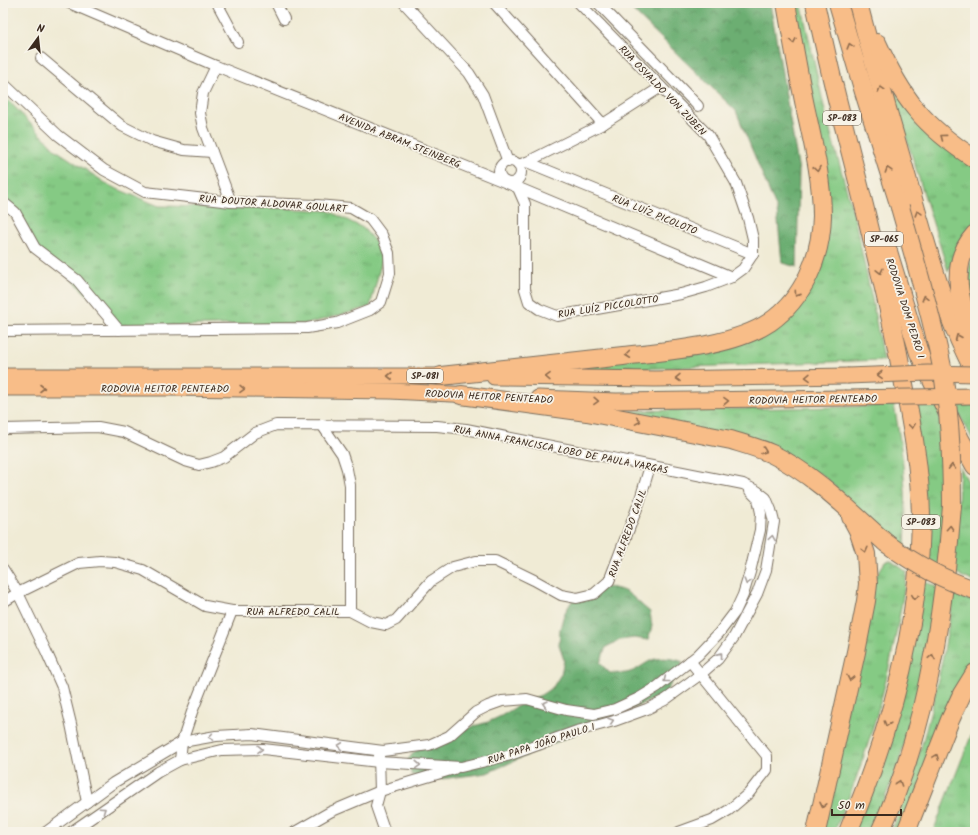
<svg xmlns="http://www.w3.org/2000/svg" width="978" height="835" font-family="Kalam,sans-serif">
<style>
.grass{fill:url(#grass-tufts);stroke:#607a51}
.forest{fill:url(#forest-crowns);stroke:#546c48}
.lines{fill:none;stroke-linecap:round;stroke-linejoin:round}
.minor-casing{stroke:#7a6e5e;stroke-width:12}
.primary-casing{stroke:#7a6e5e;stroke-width:17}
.motorway-casing{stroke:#7a6e5e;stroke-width:20}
.minor{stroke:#fff;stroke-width:10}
.primary{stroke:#f8bd88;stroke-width:15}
.motorway{stroke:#f8bd88;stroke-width:18}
.primary-bridge-casing{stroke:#7a6e5e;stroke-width:17;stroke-linecap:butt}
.motorway-bridge-casing{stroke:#7a6e5e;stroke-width:20;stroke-linecap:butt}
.primary-bridge{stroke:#f8bd88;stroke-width:15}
.motorway-bridge{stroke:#f8bd88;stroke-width:18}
.oneway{stroke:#906c4e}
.oneway2{stroke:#a79f9a}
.labels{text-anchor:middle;stroke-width:3.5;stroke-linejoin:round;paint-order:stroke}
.shield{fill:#f7f3e8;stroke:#73665b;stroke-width:1}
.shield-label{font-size:9px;font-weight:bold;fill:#3b2a1e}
.street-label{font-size:10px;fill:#3b2a1e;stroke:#f7f3e8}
</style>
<defs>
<pattern id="grass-tufts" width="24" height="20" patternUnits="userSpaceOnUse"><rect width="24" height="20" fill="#85ca84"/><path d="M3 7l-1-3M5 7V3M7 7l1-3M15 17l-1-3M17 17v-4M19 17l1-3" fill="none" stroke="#6ea46b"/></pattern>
<pattern id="forest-crowns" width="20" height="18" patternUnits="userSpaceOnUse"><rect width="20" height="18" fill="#6cae72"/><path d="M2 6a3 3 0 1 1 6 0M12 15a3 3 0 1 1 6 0" fill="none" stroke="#5a8e5d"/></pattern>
</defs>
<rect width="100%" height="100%" fill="#f7f3e8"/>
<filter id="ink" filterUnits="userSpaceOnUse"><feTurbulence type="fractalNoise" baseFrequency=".025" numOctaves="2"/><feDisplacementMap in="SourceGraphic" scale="8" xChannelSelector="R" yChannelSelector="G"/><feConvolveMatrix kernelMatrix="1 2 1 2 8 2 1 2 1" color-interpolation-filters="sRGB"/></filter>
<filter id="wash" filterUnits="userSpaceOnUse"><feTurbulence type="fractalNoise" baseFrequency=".012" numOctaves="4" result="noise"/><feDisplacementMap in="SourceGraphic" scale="16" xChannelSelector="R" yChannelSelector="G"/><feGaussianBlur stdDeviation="0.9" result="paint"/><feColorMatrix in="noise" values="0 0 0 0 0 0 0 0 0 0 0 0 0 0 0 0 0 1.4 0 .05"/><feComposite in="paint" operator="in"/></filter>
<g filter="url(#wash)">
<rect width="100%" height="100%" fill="#f0ebd5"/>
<g class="grass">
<polygon points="790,3 801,3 827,120 854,216 872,299 883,360 550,372 764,330 822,254"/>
<polygon points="891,89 975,165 975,225 960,244 948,271"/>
<polygon points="3,95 56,150 110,186 159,206 278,208 329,211 363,228 384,252 370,307 307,324 120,326 37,247 3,199"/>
<path d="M975,252v59c-6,-22 -10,-38 0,-59z"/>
<path d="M915,403h23c7,55 5,109 2,164l-15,-8z"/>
<polygon points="956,404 975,404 975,444 958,412"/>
<path d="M894,405c9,47 14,94 11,142l-14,-9 -70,-64 -187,-59 -4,-4 211,-4z"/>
<polygon points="960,467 975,494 975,582 954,573"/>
<path d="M890,560l17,12c-4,24 -8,48 -13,72 -13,64 -33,129 -60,188h-13l52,-251 12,-19z"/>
<polygon points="922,580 938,588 925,663 899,763 871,832 852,832"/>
<path d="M954,593l12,6 9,2v63l-6,8 -68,160h-10c33,-77 50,-157 63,-239z"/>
<polygon points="975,726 975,832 933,832"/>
</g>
<g class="forest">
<polygon points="625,3 770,3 799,171 797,267 782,263 777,210 736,111"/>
<path d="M600,587c29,0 30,9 50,25l2,14 -4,14 -14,-2 -14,2 -14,7 -6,16 10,10c5,0 11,1 16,0 11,-2 17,-9 26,-13 8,-3 23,-2 31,2l-2,4 -16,28 -178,79 -46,6h-15l-14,-4 -6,-13 9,-11 59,-25 14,-4 13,-6 25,-15 15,-6 12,-8 8,-13 3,-14 -5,-15 1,-16 4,-15 8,-13z"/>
</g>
</g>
<g filter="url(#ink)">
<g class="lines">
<g class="minor-casing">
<g id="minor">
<polyline points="69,3 216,66 507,183 732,277"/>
<polyline points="217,3 238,42"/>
<polyline points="276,3 284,19"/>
<polyline points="404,3 469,73 483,95 508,162"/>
<polyline points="494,3 603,124"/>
<polyline points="579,3 708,135 736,183 748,218 753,239 753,254"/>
<polyline points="598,3 698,106"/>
<polyline points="41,58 122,126 152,141 184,150 212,152"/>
<polyline points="216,66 203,93 200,113 203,128 231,202"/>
<polyline points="3,83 58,135 104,170 145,192 231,202 317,205 351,208 370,219 382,235 389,253 390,273 381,302 370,310 337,323 307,328 3,331"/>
<circle cx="510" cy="172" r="11"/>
<polyline points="527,162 753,254"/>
<polyline points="518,165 527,162 603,124 661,87"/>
<polyline points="518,188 525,204 525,289 529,302 539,309 557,316 681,294 706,287 732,277 743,269 753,254"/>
<polyline points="3,202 15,212 35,248 77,280 119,330"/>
<polyline points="322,425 342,454 347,469 350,485 350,611"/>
<polyline points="3,429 98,427 124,432 185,461 199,465 211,462 224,457 255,433 276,425 437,426 466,429 743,484 757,491 766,498 771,510 774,522 766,570 757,594 734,637 718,659 701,674 665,700 647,709 614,721 577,731 507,756 461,767 379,762 263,749 222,750 180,760 158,772 71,832"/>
<polyline points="3,569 18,593 46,651 62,687 71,724 87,802"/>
<polyline points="3,602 18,593 79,563 100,561 115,562 143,570 205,606 232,611 350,611 371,622 386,625 396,620 431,581 453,567 476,561 495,561 534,580 561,595 577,598 594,594 609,581 639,503 650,466"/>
<polyline points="379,756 380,791 376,806 385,832"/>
<polyline points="180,760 182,742 192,712 232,611"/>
<polyline points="46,832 113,783 182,742 216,736 252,734 383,751 429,745 449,736 476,712 488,706 502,701 527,699 566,710 594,714 615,709 639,698 657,687 698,655 719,633 735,612 743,595 750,572 760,530 761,513 758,499 750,491"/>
<polyline points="295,832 330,812 380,791 454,769"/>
<polyline points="679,832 712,820 729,810 749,793 767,770 767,756 690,661"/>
</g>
</g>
<g class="primary-casing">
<g id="primary">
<polyline points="3,376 452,376"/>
<polyline points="494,377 655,379 847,376"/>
<polyline points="3,388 168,388 390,391 472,395"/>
<polyline points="538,398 616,401 844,398"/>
</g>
</g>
<g class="motorway-casing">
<g id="motorway">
<path d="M815,3c7,32 14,64 22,96 21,83 43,165 60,249 11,58 24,115 24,174 -2,107 -32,212 -73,310"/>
<polyline points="838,3 864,92 900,207"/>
<path d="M858,3c18,70 39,140 59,210 16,54 31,110 58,159"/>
<path d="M877,43c25,55 46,83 98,116"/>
<path d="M975,234c-30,33 -12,76 0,112"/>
<polyline points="886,245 919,353 960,439 975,466"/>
<path d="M441,376c60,-7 121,-13 182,-20 43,-5 110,-9 147,-34 34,-24 51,-65 52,-106 0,-37 -9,-73 -17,-110 -7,-34 -13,-69 -19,-103"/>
<path d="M461,395l126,17 144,28c13,4 28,8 41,14 43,21 78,57 114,89"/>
<polyline points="816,832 856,652 866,601 868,584 866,554 858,530 851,517"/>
<path d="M880,832c45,-97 64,-220 72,-326"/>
<polyline points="906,832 950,720 962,694 975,673"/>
</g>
</g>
<use href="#minor" class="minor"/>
<use href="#primary" class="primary"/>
<use href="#motorway" class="motorway"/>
<g class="primary-bridge-casing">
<g id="primary-bridge">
<polyline points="847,376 928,373 975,374"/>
<polyline points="844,398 975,396"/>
</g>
</g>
<g class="motorway-bridge-casing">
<g id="motorway-bridge">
<path d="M900,207c15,53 31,106 42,160 8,46 10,93 10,139"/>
<path d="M886,543c27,20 57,37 89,47"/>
</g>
</g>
<use href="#primary-bridge" class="primary-bridge"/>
<use href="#motorway-bridge" class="motorway-bridge"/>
</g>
<defs><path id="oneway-chevron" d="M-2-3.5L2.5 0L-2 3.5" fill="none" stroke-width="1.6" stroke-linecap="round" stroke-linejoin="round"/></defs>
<g class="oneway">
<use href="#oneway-chevron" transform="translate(793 41) rotate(80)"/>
<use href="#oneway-chevron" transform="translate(850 46) rotate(-106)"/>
<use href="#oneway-chevron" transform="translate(881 89) rotate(-106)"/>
<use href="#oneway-chevron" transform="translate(943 137) rotate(-143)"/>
<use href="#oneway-chevron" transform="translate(817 169) rotate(81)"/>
<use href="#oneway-chevron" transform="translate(888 170) rotate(-108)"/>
<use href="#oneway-chevron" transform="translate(918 213) rotate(-106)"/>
<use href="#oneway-chevron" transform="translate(880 271) rotate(77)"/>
<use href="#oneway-chevron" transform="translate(797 294) rotate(125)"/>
<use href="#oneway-chevron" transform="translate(925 298) rotate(-105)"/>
<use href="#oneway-chevron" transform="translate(958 337) rotate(-113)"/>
<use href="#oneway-chevron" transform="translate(628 355) rotate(173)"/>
<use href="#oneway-chevron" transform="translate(880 375) rotate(178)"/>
<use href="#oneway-chevron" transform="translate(390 376) rotate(-180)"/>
<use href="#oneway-chevron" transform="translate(548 377) rotate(-179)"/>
<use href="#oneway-chevron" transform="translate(808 377) rotate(179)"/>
<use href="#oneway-chevron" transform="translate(678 378) rotate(179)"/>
<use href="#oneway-chevron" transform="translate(42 388)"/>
<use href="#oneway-chevron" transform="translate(242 389) rotate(1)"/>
<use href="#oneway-chevron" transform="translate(596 401) rotate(2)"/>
<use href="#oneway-chevron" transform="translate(726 401) rotate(-1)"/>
<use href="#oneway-chevron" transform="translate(638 421) rotate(10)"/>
<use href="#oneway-chevron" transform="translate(912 426) rotate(82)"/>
<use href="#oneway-chevron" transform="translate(764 451) rotate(20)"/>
<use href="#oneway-chevron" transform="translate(952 467) rotate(-91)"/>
<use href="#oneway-chevron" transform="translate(950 528) rotate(-86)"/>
<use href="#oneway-chevron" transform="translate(865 550) rotate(76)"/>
<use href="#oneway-chevron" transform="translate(915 597) rotate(96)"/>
<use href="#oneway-chevron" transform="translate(932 657) rotate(-79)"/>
<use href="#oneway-chevron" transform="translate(850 678) rotate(102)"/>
<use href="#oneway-chevron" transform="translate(887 724) rotate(107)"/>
<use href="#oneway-chevron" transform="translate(936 757) rotate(-69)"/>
<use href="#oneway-chevron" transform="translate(899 783) rotate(-71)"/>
<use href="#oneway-chevron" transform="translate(823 805) rotate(102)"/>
</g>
<g class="oneway2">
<use href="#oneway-chevron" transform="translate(772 538) rotate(-81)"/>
<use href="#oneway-chevron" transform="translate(747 582) rotate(107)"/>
<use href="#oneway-chevron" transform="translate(720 655) rotate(-52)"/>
<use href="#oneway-chevron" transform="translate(666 680) rotate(141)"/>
<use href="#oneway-chevron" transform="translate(545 704) rotate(-164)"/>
<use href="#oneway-chevron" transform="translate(611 721) rotate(-17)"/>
<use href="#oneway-chevron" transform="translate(211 737) rotate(171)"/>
<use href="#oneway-chevron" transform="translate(340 746) rotate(-173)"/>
<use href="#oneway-chevron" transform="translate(260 749) rotate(1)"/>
<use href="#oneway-chevron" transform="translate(418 765) rotate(4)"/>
<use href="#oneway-chevron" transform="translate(103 810) rotate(-34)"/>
</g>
</g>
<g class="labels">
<g class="shield">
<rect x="823" y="111" width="38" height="14" rx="3"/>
<rect x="865" y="232" width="38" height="14" rx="3"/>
<rect x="407" y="369" width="36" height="14" rx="3"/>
<rect x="902" y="515" width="38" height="14" rx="3"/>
</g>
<g class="shield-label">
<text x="842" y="121">SP-083</text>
<text x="884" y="242">SP-065</text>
<text x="425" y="379">SP-081</text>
<text x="921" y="525">SP-083</text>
</g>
<g class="street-label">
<text transform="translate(663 90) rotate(46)" y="4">RUA OSVALDO VON ZUBEN</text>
<text transform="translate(400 140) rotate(22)" y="4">AVENIDA ABRAM STEINBERG</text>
<text transform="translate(273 203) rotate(4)" y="4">RUA DOUTOR ALDOVAR GOULART</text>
<text transform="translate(655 214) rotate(22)" y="4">RUA LUÍZ PICOLOTO</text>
<text transform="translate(608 306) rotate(-9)" y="4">RUA LUÍZ PICCOLOTTO</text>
<text transform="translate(906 308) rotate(72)" y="4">RODOVIA DOM PEDRO I</text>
<text x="165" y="392">RODOVIA HEITOR PENTEADO</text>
<text transform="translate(489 396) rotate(3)" y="4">RODOVIA HEITOR PENTEADO</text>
<text transform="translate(813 399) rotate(-1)" y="4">RODOVIA HEITOR PENTEADO</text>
<text transform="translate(561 449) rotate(11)" y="4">RUA ANNA FRANCISCA LOBO DE PAULA VARGAS</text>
<text transform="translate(627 533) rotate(-70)" y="4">RUA ALFREDO CALIL</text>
<text x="293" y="615">RUA ALFREDO CALIL</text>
<text transform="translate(541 743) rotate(-18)" y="4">RUA PAPA JOÃO PAULO I</text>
</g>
</g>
<rect width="978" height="835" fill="none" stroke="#f7f3e8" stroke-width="16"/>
<g transform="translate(38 38) rotate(15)" stroke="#f7f3e8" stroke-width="3" paint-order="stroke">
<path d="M0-3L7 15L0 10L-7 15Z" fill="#3b2a1e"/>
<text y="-6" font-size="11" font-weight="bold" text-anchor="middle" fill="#3b2a1e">N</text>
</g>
<path d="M832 809v6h69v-6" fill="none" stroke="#3b2a1e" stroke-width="2"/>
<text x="838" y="809" font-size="12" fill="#3b2a1e" stroke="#f7f3e8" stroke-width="3" paint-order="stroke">50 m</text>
</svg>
